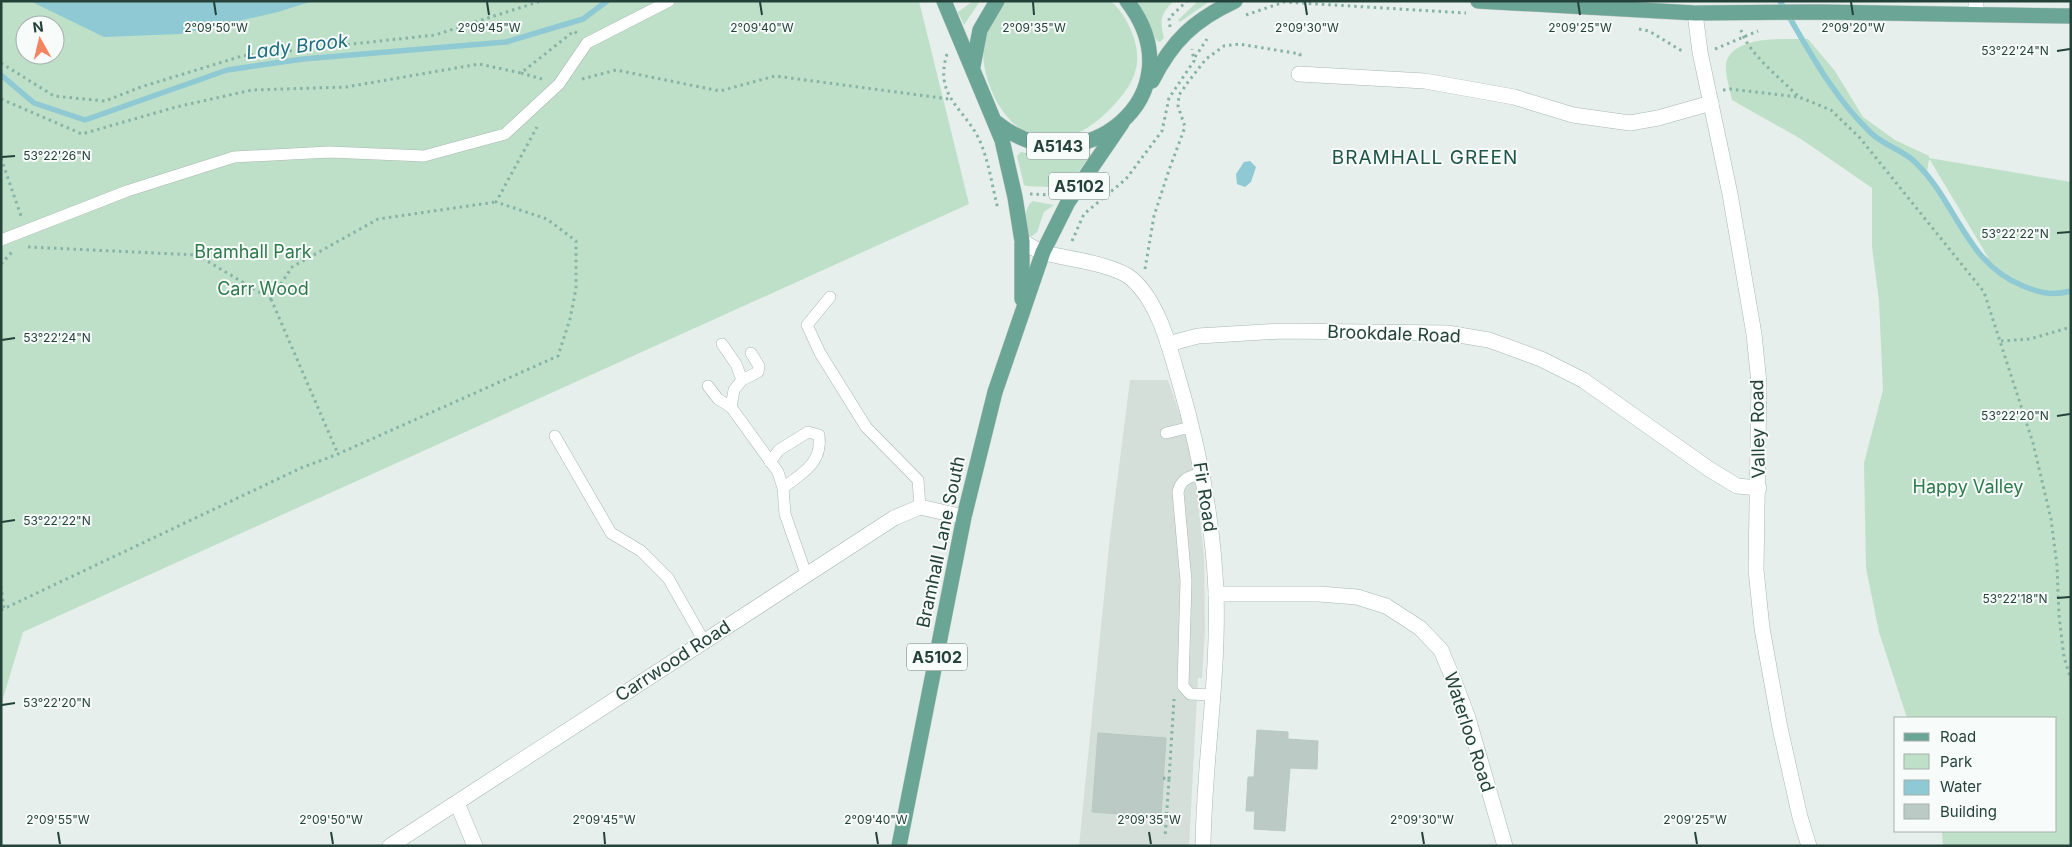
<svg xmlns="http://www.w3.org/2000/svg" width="2072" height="847" font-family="Inter,sans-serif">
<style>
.built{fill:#d4dfda}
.green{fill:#bfe0c8;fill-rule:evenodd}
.water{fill:#8ec9d4}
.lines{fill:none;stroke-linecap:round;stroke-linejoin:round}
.stream{stroke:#8ec9d4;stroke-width:5.5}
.building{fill:#bbcac4;stroke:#b8c9c2}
.service-casing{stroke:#a8b8b2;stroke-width:12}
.minor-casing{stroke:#a8b8b2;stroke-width:16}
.tertiary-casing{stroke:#a8b8b2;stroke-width:16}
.primary-casing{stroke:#c2cac8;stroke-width:16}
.path{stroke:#86b3a5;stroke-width:3;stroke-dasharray:2.5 4;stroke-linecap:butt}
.service{stroke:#fff;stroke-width:11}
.minor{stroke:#fff;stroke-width:15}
.tertiary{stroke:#fff;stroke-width:15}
.primary{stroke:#6aa596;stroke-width:15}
.ticks{fill:none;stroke:#24423a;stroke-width:2}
.labels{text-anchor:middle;stroke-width:4;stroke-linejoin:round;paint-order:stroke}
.shield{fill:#f7fbf9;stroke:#637a73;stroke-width:1}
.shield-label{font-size:16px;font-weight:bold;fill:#24423a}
.park-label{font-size:18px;fill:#2d7a4b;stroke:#f7fbf9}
.street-label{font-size:18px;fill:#24423a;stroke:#f7fbf9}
.water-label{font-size:19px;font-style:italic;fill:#1c6f80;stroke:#f7fbf9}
.neighbourhood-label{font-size:19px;letter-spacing:1px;fill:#1f5548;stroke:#f7fbf9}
.ticks-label{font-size:12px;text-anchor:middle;fill:#24423a;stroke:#f7fbf9;stroke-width:4;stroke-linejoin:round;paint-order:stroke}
</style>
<rect width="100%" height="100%" fill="#e6efeb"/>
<polygon class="built" points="1130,380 1168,380 1186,433 1198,499 1204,558 1205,630 1202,678 1198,678 1189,846 1079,846 1110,537"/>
<g class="green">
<path d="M1,1h918l50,203 -946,428 -22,73zM25,25h30v30h-30z"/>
<polygon points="973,1 980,1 964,25 958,12"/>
<path d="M1005,1h105c9,6 16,18 20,27 16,35 4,57 -21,82 -51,53 -108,29 -124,-40 -5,-25 0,-52 20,-69z"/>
<path d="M1137,1h37c-14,13 -14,19 -10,37l-4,4 -3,-1z"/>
<polygon points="1198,1 1210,1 1180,22 1178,20"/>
<path d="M1778,39h30l27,32 28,46 32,23 34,16v2l142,24v664h-128l-1,-15h114v-113h-149l-28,-86 -13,-64 -2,-105 19,-73 -4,-89 -7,-54v-59l-71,-49 -69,-39c-2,-11 -7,-25 -6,-36 4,-22 35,-24 52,-25zM1929,160h1l59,99 -7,-6 -55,-82z"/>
<path d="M1021,152l38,7 29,-6 3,2 -27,35c-12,-5 -36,-2 -40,-5l-7,-29z"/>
<path d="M1033,201l21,4 -10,7 -7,20 -5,4h-3c-3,-11 -7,-27 4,-35z"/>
</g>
<g class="water">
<polygon points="30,1 313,1 278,12 180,34 104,37"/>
<polygon points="1250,161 1256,167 1251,182 1245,187 1237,184 1236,174 1244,162"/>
</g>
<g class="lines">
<g class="stream">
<path d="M1780,1c27,46 52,95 91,132 12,12 32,17 44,29 42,40 50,101 108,124 18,7 28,10 48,5"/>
<polyline points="1,75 34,103 85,120 227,70 303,59 506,42 583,19 607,1"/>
</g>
</g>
<g class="building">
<polygon points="1257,730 1288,732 1288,739 1318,741 1317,769 1290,768 1285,831 1254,829 1255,811 1246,811 1248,777 1254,777"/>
<polygon points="1098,733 1166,738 1161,817 1092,812"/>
</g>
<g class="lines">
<g class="service-casing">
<g id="service">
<polyline points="1,240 127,191 234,157 329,152 424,156 505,134 559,84 587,43 669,1"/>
<polyline points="830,297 807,325 820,353 866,427 918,480 920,507"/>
<polyline points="722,344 736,364 742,380 734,390 731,407 778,472 783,488 785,514 806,574"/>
<polyline points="742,380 758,372 759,366 751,353"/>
<polyline points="708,386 718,399 731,407"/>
<polyline points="1166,433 1191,427"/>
<polyline points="555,436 611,533 641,551 668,578 704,641"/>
<path d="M770,462l9,-12 29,-18 11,3c4,28 -17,38 -36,53"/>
<path d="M1203,472c-13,5 -22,6 -25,20l8,89 -3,105 7,8 22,1"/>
</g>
</g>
<g class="minor-casing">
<g id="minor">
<polyline points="1695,13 1700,52 1730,194 1754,334 1759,383 1756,570 1762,628 1780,728 1800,817 1809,846"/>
<polyline points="1976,14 1976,1"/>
<polyline points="1299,74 1425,81 1514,97 1573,115 1630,123 1658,118 1711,103"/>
<path d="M1022,241c7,4 15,10 23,12 22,6 70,11 87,26 26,23 37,66 46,98 21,71 35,142 38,215 3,85 -12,169 -13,254"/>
<polyline points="1168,344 1198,336 1282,331 1447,333 1489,340 1541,359 1583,380 1709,469 1737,486 1759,488"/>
<polyline points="1216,594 1319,594 1357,597 1386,606 1420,628 1441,650 1454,681 1468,718 1505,846"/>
<polyline points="457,803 475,846"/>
</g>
</g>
<g class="tertiary-casing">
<polyline id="tertiary" points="390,846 894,518 920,507 964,517"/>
</g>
<g class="primary-casing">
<g id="primary">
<polyline points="944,1 1002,140 1015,197 1022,241 1022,299"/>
<polyline points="1478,1 1695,13 1819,12 2071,16"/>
<polyline points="973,66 980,30 997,1"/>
<path d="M1152,81c20,-40 42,-61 83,-80"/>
<path d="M997,123c84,67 203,-28 130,-122"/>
<polyline points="899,846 964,517 995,392 1043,252 1068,202 1122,123"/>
</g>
</g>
<g class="path">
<polyline points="1246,15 1284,2 1466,13"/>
<polyline points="1170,27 1169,18 1187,1"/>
<polyline points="1639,29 1649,31 1682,51"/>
<path d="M1741,30c6,22 41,50 57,66"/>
<polyline points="1715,49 1758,31"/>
<path d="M947,54c-13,42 16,53 32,85 10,22 13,47 19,70"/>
<polyline points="1195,57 1207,39"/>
<polyline points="1,63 54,96 105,101 141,87 242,56 435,35 541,1"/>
<polyline points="521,73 542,79"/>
<polyline points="582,79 616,70 720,91 775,76 949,99"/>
<polyline points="1723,90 1730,89 1799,97 1831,110 1860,138 1984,292 2033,443 2051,519 2057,566 2059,616 2064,657 2071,680"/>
<polyline points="1,99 82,134 176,107 252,90 346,87 479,64 521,73 574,31 578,34"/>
<polyline points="1,158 21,216"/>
<polyline points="1030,194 1054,195"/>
<polyline points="1072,241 1084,214 1126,179 1162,131 1169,98 1194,61 1192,49"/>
<polyline points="28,247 197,255 271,299 292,267 378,219 496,202"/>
<polyline points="1,264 12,252"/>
<polyline points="1145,269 1154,216 1169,170 1185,127 1178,106 1179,95 1188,82 1206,59 1224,46 1239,44 1300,54 1300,59"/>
<polyline points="271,299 338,454"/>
<polyline points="2001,341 2030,339 2071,327"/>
<polyline points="1,586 4,609"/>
<polyline points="1,610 301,468 338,454 558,356 570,319 576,289 576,241 547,219 496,202 537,127"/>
<polyline points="1163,778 1169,779 1165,838"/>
<polyline points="1169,779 1174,699"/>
</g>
<use href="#service" class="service"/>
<use href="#minor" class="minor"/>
<use href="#tertiary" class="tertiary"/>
<use href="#primary" class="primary"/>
</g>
<path class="ticks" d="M214,2l2,13M487,2l2,13M760,2l2,13M1033,2l1,13M1305,2l2,13M1578,2l2,13M1851,2l2,13M2057,51l13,-2M2,157l13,-1M2057,233l13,-1M2,340l13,-2M2057,416l13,-2M2,522l13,-2M2057,598l13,-1M2,705l13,-2M58,832l2,12M331,832l2,12M604,832l1,12M876,832l2,12M1149,832l2,12M1422,832l2,12M1695,832l2,12"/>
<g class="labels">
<g class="shield">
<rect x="1027" y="132.5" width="62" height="27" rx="4"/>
<rect x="1049" y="172.5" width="60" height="27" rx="4"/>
<rect x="907" y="643.5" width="60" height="27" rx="4"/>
</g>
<g class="shield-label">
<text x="1058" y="152">A5143</text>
<text x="1079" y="192">A5102</text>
<text x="937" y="663">A5102</text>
</g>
<g class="park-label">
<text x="253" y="258">Bramhall Park</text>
<text x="263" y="295">Carr Wood</text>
<text x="1968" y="493">Happy Valley</text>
</g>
<g class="street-label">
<text transform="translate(1394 334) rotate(2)" y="6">Brookdale Road</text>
<text transform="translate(1758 429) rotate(-91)" y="6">Valley Road</text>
<text transform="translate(1205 497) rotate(81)" y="6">Fir Road</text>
<text transform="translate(941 542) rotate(-78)" y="6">Bramhall Lane South</text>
<text transform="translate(673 661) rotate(-33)" y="6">Carrwood Road</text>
<text transform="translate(1469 732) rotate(72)" y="6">Waterloo Road</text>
</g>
<g class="water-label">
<text transform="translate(297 46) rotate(-7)" y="7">Lady Brook</text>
</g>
<g class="neighbourhood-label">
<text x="1425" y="164">BRAMHALL GREEN</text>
</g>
</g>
<g class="ticks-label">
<text x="216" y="32">2°09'50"W</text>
<text x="489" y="32">2°09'45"W</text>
<text x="762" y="32">2°09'40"W</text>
<text x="1034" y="32">2°09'35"W</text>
<text x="1307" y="32">2°09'30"W</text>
<text x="1580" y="32">2°09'25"W</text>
<text x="1853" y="32">2°09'20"W</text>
<text x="2015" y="55">53°22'24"N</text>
<text x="57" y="160">53°22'26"N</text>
<text x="2015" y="238">53°22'22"N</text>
<text x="57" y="342">53°22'24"N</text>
<text x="2015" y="420">53°22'20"N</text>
<text x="57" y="525">53°22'22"N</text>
<text x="2015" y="603">53°22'18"N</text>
<text x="57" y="707">53°22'20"N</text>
<text x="58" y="824">2°09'55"W</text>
<text x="331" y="824">2°09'50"W</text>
<text x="604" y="824">2°09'45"W</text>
<text x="876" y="824">2°09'40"W</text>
<text x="1149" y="824">2°09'35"W</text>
<text x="1422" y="824">2°09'30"W</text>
<text x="1695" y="824">2°09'25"W</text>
</g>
<rect width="2072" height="847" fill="none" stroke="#24423a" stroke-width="5"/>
<rect x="1894" y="717" width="162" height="115" fill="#f7fbf9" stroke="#a3b1ad"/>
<rect x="1904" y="733" width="25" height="8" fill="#6aa596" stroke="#a3b1ad"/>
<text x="1940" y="742" font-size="15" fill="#24423a">Road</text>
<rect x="1904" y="754" width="25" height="15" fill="#bfe0c8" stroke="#a3b1ad"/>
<text x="1940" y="767" font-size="15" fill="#24423a">Park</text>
<rect x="1904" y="780" width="25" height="15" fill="#8ec9d4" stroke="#a3b1ad"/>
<text x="1940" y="792" font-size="15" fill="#24423a">Water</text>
<rect x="1904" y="804" width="25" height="15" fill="#bbcac4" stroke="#a3b1ad"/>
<text x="1940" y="817" font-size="15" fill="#24423a">Building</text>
<g transform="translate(40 40) rotate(352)"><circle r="24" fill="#f7fbf9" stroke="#a3b1ad"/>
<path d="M0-4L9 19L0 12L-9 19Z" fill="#f4845f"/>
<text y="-8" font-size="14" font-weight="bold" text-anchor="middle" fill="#24423a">N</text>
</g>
</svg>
